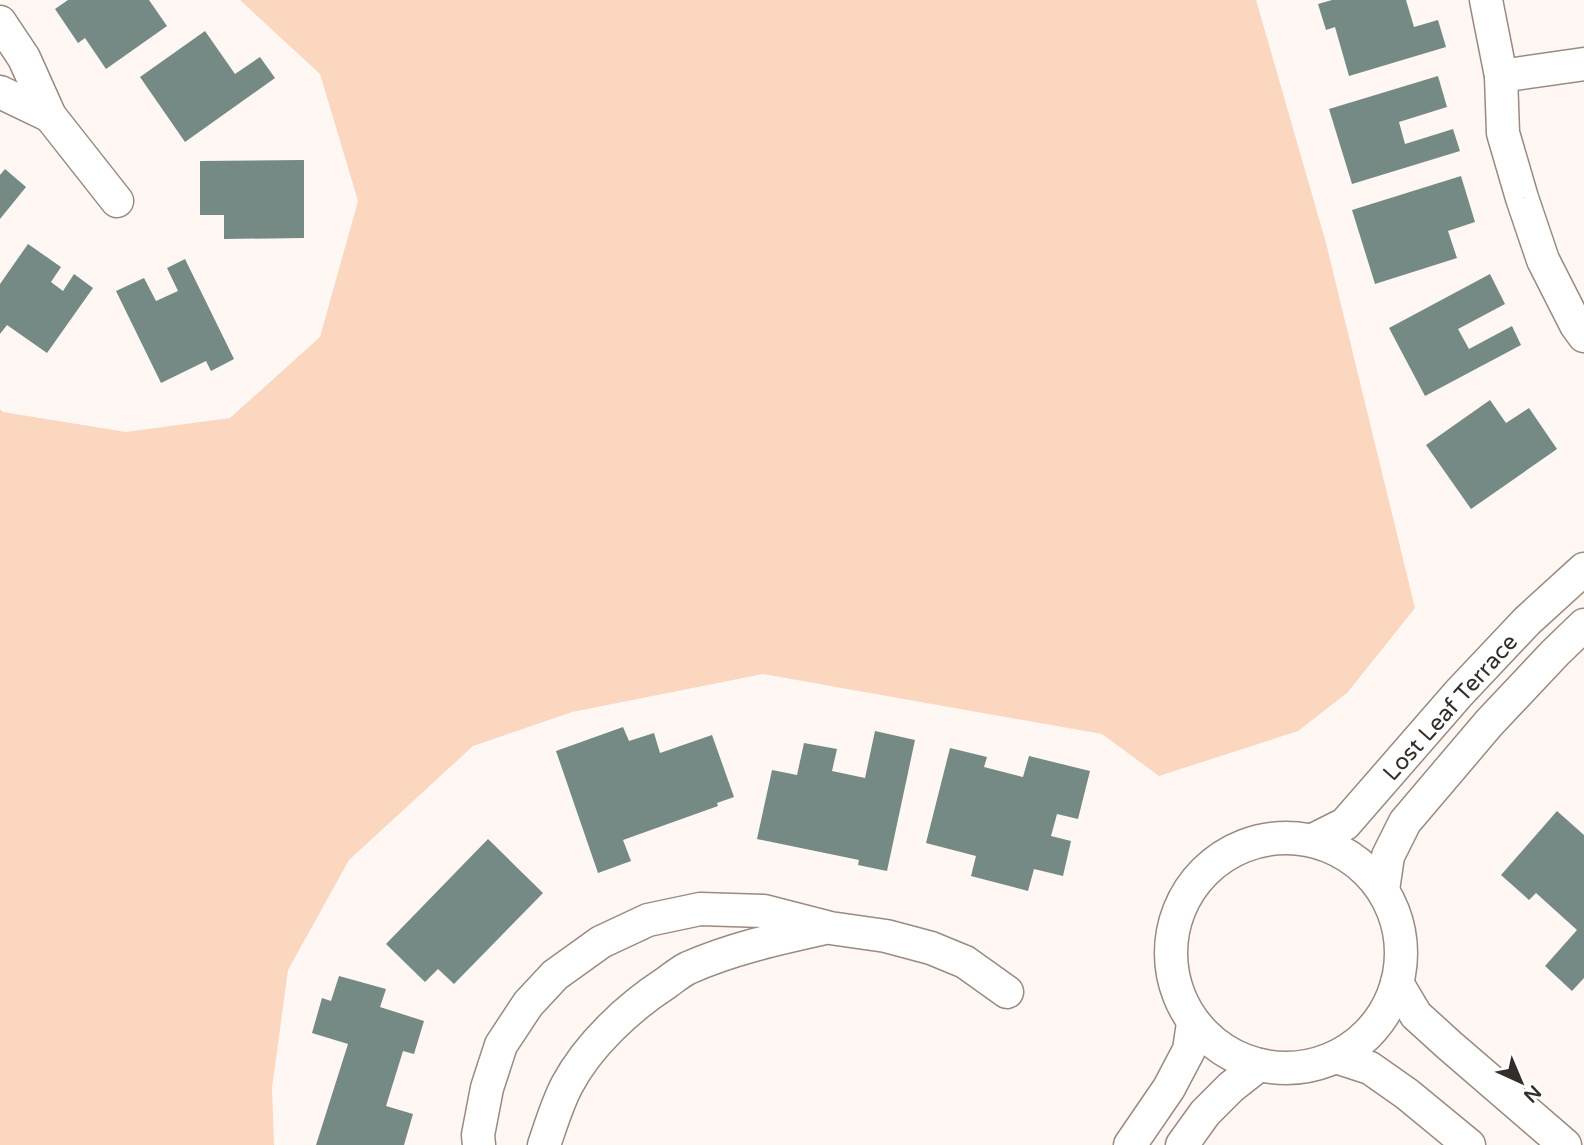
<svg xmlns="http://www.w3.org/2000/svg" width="1584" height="1145" font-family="'Varela Round',sans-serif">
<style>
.green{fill:#fbd7bf}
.building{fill:#758985}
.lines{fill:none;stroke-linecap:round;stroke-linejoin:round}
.minor-casing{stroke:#9a8a80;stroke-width:35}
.minor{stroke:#fff;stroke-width:32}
.labels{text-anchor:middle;stroke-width:5;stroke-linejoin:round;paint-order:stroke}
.street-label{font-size:23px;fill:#342d29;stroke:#fff}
</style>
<rect width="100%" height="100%" fill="#fef7f3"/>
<polygon class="green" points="240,0 1256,0 1326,243 1415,608 1347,693 1298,731 1159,776 1102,734 763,674 572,712 473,746 349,860 288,970 272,1088 274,1145 0,1145 0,409 3,412 126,432 230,418 320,337 358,201 320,74"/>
<g class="building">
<polygon points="68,0 149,0 167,26 106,69 85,38 78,43 55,9"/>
<polygon points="1332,0 1406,0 1414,27 1438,20 1446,47 1349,76 1335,27 1326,30 1318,4"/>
<polygon points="205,31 235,74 260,57 275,78 185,142 140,77"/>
<polygon points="1438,76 1447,107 1399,122 1405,144 1453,129 1460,151 1352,184 1329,109"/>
<polygon points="304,160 304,238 224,239 224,215 200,215 200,161"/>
<polygon points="5,169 26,187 0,219 0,175"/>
<polygon points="1461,176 1475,222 1448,231 1457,258 1375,284 1352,210"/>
<polygon points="28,244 61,267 51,282 63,291 74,274 93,288 47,353 7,325 0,334 0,284"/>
<polygon points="185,259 234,359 211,371 206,361 161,383 116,291 144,278 156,301 178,291 167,268"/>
<polygon points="1490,274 1505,304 1458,329 1469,349 1512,326 1521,345 1425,396 1389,328"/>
<polygon points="1490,400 1506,423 1529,408 1557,449 1471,509 1426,445"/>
<polygon points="623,727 629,741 654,733 660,753 712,735 734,797 717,803 718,806 623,840 631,861 598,873 556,751"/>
<polygon points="875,731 915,740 887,871 858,865 859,860 757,839 772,770 797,775 804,743 837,749 832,771 865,778"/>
<polygon points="950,748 987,757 984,767 1023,777 1029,756 1090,771 1078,819 1057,814 1051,836 1071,841 1063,876 1034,869 1028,891 971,876 976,856 926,843"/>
<polygon points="1557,811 1584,835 1584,978 1572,991 1545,966 1577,930 1536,893 1529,900 1501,875"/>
<polygon points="488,839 543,893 454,984 438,969 425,982 386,944"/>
<polygon points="339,976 386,989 380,1007 424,1021 414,1054 403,1051 386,1106 413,1114 404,1145 316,1145 348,1044 312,1033 322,998 331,1001"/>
</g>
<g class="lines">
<g class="minor-casing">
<g id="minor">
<polyline points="1486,0 1501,76 1503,133 1522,198 1543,260 1576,325 1584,336"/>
<polyline points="0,22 24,58 50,116 117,201"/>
<polyline points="1501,76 1584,64"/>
<polyline points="0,92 50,116"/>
<circle cx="1286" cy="953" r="115"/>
<polyline points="1313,840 1345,824 1459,693 1527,621 1584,569"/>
<polyline points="1383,890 1388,856 1405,822 1489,723 1555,653 1584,625"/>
<polyline points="1397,983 1416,1015 1449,1045 1565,1145"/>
<polyline points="1336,1057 1370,1068 1407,1094 1469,1145"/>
<polyline points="479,1145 478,1135 487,1088 501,1045 528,1004 555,975 601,942 648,920 700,909 764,911 830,928 886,936 931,948 965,962 1007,992"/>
<path d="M544,1145c7,-20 13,-41 23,-60 21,-40 62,-78 99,-102 7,-5 14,-11 22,-15 43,-19 88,-29 133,-39"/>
<polyline points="1130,1145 1169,1088 1189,1050 1193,1023"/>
<polyline points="1182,1145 1205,1113 1231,1087 1259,1065"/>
</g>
</g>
<use href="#minor" class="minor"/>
</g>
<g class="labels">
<g class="street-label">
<text transform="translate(1450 707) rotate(-48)" y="8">Lost Leaf Terrace</text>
</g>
</g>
<g transform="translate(1521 1082) rotate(136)" stroke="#ffffff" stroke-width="5" paint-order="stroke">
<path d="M0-5L12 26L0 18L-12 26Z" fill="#342d29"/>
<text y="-10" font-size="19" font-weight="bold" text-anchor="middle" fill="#342d29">N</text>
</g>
</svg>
